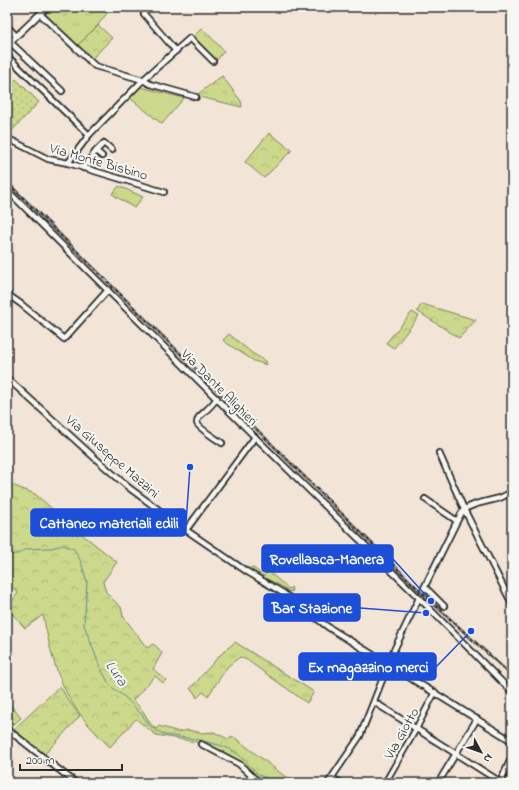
<svg xmlns="http://www.w3.org/2000/svg" width="519" height="790" font-family="'Indie Flower',sans-serif">
<style>
.grass{fill:url(#grass-tufts);stroke:#7c825b}
.forest{fill:url(#forest-crowns);stroke:#7c825b}
.park{fill:#ccd88b;stroke:#7c825b}
.garden{fill:url(#garden-dots);stroke:#7c825b}
.lines{fill:none;stroke-linecap:round;stroke-linejoin:round}
.stream{stroke:#5d8c94;stroke-width:1}
.minor-casing{stroke:#2b2b2b;stroke-width:8}
.minor{stroke:#f6f6f2;stroke-width:4.5}
.rail-casing{stroke:#2b2b2b;stroke-width:2.5}
.rail{stroke:#f6f6f2;stroke-width:1;stroke-dasharray:3;stroke-linecap:butt}
.labels{text-anchor:middle;stroke-width:4;stroke-linejoin:round;paint-order:stroke}
.street-label{font-size:14px;fill:#2b2b2b;stroke:#f6f6f2}
.water-label{font-size:15px;font-style:italic;fill:#445c60;stroke:#f6f6f2}
.leader{fill:none;stroke:#1d4ed8;stroke-width:1.5}
.callout-dot{fill:#1d4ed8;stroke:#f6f6f2;stroke-width:1.5}
.callout{fill:#1d4ed8;stroke:#1d4ed8;stroke-width:1.5}
.callout-label{font-size:15px;text-anchor:middle;font-weight:bold;fill:#fff}
</style>
<defs>
<pattern id="grass-tufts" width="24" height="20" patternUnits="userSpaceOnUse"><rect width="24" height="20" fill="#ccd88b"/><path d="M3 7l-1-3M5 7V3M7 7l1-3M15 17l-1-3M17 17v-4M19 17l1-3" fill="none" stroke="#afba78"/></pattern>
<pattern id="forest-crowns" width="20" height="18" patternUnits="userSpaceOnUse"><rect width="20" height="18" fill="#ccd88b"/><path d="M2 6a3 3 0 1 1 6 0M12 15a3 3 0 1 1 6 0" fill="none" stroke="#afba78"/></pattern>
<pattern id="garden-dots" width="8" height="8" patternUnits="userSpaceOnUse"><rect width="8" height="8" fill="#ccd88b"/><path d="M2 2h.1M6 6h.1" fill="none" stroke="#afba78" stroke-width="1.8" stroke-linecap="round"/></pattern>
</defs>
<rect width="100%" height="100%" fill="#f2e5d7"/>
<filter id="ink" filterUnits="userSpaceOnUse"><feTurbulence type="fractalNoise" baseFrequency=".025" numOctaves="2"/><feDisplacementMap in="SourceGraphic" scale="8" xChannelSelector="R" yChannelSelector="G"/><feConvolveMatrix kernelMatrix="1 2 1 2 8 2 1 2 1" color-interpolation-filters="sRGB"/></filter>
<g filter="url(#ink)">
<g class="grass">
<polygon points="53,7 101,7 107,13 98,25 77,46 44,15"/>
<polygon points="202,28 224,51 216,61 192,38"/>
<path d="M252,567l12,9 4,-5 21,18 2,-2 1,3 -1,2c-5,-2 -10,-6 -14,-8 -9,-5 -19,-8 -27,-14v-2z"/>
<polygon points="235,642 314,692 307,703 247,660 240,657 228,666 208,696 203,692 197,698 194,692 190,689 220,655"/>
</g>
<g class="forest">
<polygon points="98,25 112,38 91,60 77,46"/>
<polygon points="222,76 241,101 242,107 199,97 198,94"/>
<polygon points="269,133 292,150 264,178 245,162"/>
<polygon points="119,186 143,197 134,208 112,194"/>
<polygon points="422,304 476,320 459,338 417,311"/>
<polygon points="412,312 419,316 394,348 386,343"/>
<polygon points="229,334 252,353 265,361 267,365 254,361 225,342 223,340"/>
<path d="M7,483l28,11 43,37 39,31 -14,20 3,10 5,6 10,9 2,9 24,32 6,-4 5,4 4,5 -9,16 13,11 -3,3 -8,-7 -22,24 10,11 7,12 6,6 3,-3 20,6 9,-2 14,3 12,-1 14,7 6,-2 53,41 2,-1 9,6h-29l-13,-7 -14,-14 -20,-11 -13,-6 -13,-3 -40,-7 -20,-16 -26,28c-19,-18 -38,-39 -48,-64 -10,-21 -14,-45 -19,-68l-18,13 -18,-20 11,-15 -11,-12z"/>
<polygon points="60,686 68,700 80,716 44,755 13,730"/>
</g>
<polygon class="park" points="140,87 184,98 162,124 130,98"/>
<g class="garden">
<polygon points="16,79 39,102 8,135 7,135 7,88"/>
<polygon points="7,701 21,718 13,725 7,718"/>
</g>
<g class="lines">
<polyline class="stream" points="7,555 17,554 27,549 51,548 63,545 74,549 81,562 87,582 84,625 100,667 109,684 114,689 126,698 142,715 151,727 165,735 194,739 219,745 230,749 239,755 259,775 277,783"/>
<g class="minor-casing">
<g id="minor">
<polyline points="40,14 95,66 143,80 150,84 196,97"/>
<polyline points="144,14 176,51"/>
<polyline points="7,26 16,36"/>
<polyline points="10,42 62,91"/>
<polyline points="7,45 47,7"/>
<polyline points="7,56 89,135"/>
<polyline points="7,138 48,159 68,163 164,192"/>
<polyline points="96,151 104,143 112,150"/>
<polyline points="68,163 89,135 143,80 190,38 213,61"/>
<polyline points="83,168 96,151 102,156"/>
<polyline points="7,190 255,437 419,598 512,692"/>
<polyline points="7,294 21,304 64,339 108,290"/>
<polyline points="7,378 96,459 128,487 186,530 246,571 283,593 328,627 512,741"/>
<path d="M217,398c-5,8 -12,13 -18,19 -1,2 -2,4 -2,6 1,5 21,17 25,20"/>
<polyline points="439,453 464,509 512,604"/>
<polyline points="425,499 457,521"/>
<polyline points="186,530 255,437"/>
<polyline points="425,587 444,606"/>
<polyline points="423,590 457,521 464,509 476,504 500,498 512,492"/>
<polyline points="374,702 502,783"/>
<polyline points="7,729 76,783"/>
<polyline points="201,744 239,764 255,779 262,783"/>
<polyline points="332,778 341,783"/>
<polyline points="328,783 360,736 394,650 419,598"/>
<polyline points="385,783 416,729 435,692"/>
<polyline points="438,783 477,719"/>
<polyline points="500,783 512,756"/>
</g>
</g>
<use href="#minor" class="minor"/>
<g class="rail-casing">
<polyline id="rail" points="7,182 423,594 512,676"/>
</g>
<use href="#rail" class="rail"/>
</g>
</g>
<g class="labels">
<g class="street-label">
<text transform="translate(99 161) rotate(16)" y="5">Via Monte Bisbino</text>
<text transform="translate(220 387) rotate(45)" y="5">Via Dante Alighieri</text>
<text transform="translate(113 456) rotate(41)" y="5">Via Giuseppe Mazzini</text>
<text transform="translate(401 733) rotate(-61)" y="5">Via Giotto</text>
</g>
<g class="water-label">
<text transform="translate(117 673) rotate(56)" y="5">Lura</text>
</g>
</g>
<path class="leader" d="M190 467L186 523M431 601L393 559M426 613L360 608M471 631L436 667"/>
<g class="callout-dot">
<circle cx="190" cy="467" r="4"/>
<circle cx="431" cy="601" r="4"/>
<circle cx="426" cy="613" r="4"/>
<circle cx="471" cy="631" r="4"/>
</g>
<g class="callout">
<rect x="31" y="509" width="155" height="27" rx="4"/>
<rect x="262" y="545" width="131" height="27" rx="4"/>
<rect x="264" y="594" width="96" height="27" rx="4"/>
<rect x="299" y="653" width="137" height="27" rx="4"/>
</g>
<g class="callout-label">
<text x="109" y="528">Cattaneo materiali edili</text>
<text x="327" y="564">Rovellasca-Manera</text>
<text x="312" y="613">Bar Stazione</text>
<text x="368" y="672">Ex magazzino merci</text>
</g>
<rect width="519" height="790" fill="none" stroke="#f6f6f2" stroke-width="24"/>
<rect x="12" y="12" width="495" height="766" fill="none" stroke="#2b2b2b" stroke-width="1.5" filter="url(#ink)"/>
<g transform="translate(481 752) rotate(131)" stroke="#f6f6f2" stroke-width="3" paint-order="stroke">
<path d="M0-3L7 15L0 10L-7 15Z" fill="#2b2b2b"/>
<text y="-6" font-size="11" font-weight="bold" text-anchor="middle" fill="#2b2b2b">N</text>
</g>
<path d="M20 764v6h102v-6" fill="none" stroke="#2b2b2b" stroke-width="2"/>
<text x="26" y="764" font-size="12" fill="#2b2b2b" stroke="#f6f6f2" stroke-width="3" paint-order="stroke">200 m</text>
</svg>
